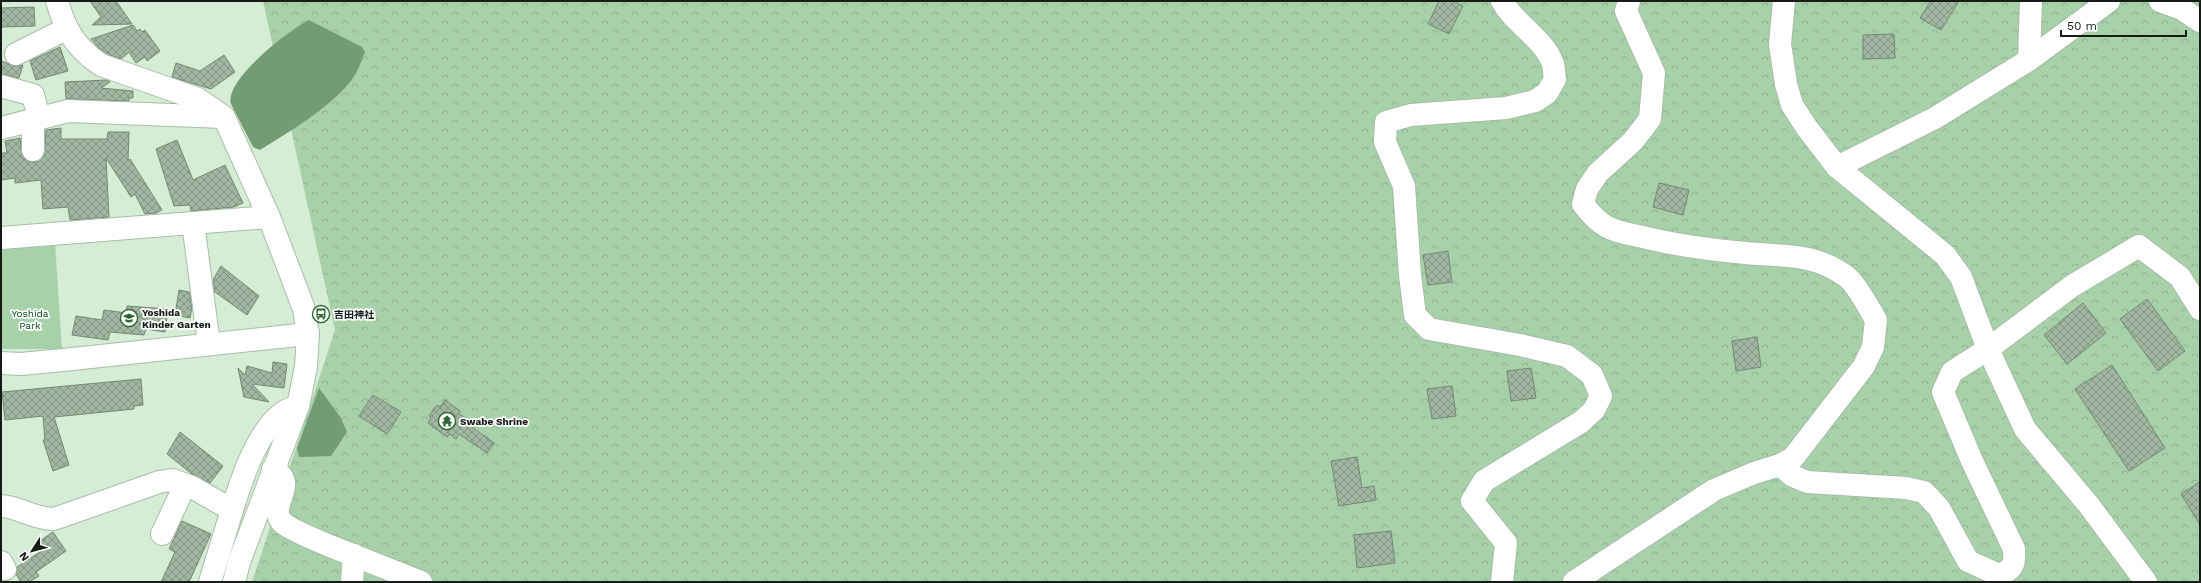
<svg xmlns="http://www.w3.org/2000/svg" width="2201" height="583" font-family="'Work Sans','Noto Sans JP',sans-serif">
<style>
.forest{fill:url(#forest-crowns)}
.green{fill:#a7d1a8}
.water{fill:#729c74}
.building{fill:url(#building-cross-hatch);stroke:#738874}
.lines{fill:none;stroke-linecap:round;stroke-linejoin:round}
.minor-casing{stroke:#a7bda7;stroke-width:24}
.minor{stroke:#fff;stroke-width:22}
.labels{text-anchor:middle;stroke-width:3.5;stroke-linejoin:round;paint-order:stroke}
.poi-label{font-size:10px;font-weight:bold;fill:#141c15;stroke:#fff;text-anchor:start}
.park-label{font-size:10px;fill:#044813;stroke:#fff}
</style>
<defs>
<pattern id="forest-crowns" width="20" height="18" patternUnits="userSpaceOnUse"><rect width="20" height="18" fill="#a7d1a8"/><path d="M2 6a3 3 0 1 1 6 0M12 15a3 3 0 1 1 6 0" fill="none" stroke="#8fb390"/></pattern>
<pattern id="building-cross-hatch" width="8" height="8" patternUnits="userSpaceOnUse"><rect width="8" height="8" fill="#a1b7a2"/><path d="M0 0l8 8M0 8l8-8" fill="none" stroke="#829483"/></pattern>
</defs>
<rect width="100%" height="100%" fill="#d5ecd5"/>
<polygon class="forest" points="263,1 2200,1 2200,582 252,582 335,330"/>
<polygon class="green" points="55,243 62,349 1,349 1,247"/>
<g class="water">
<path d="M309,20l53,27 3,5c-4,10 -8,22 -15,30 -22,27 -61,50 -90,68l-7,-3 -22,-43c-7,-24 58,-74 78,-84z"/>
<polygon points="319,388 341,418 347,432 331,456 299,457 297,448"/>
</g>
<g class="building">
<polygon points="90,1 116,1 132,24 92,25 101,17"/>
<polygon points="1439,1 1453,1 1463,6 1449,34 1428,24"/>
<polygon points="1931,1 1959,1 1941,30 1920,18"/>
<polygon points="34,7 35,26 2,27 1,8"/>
<polygon points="133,25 137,31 140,29 142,32 145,30 160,51 147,61 145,57 136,63 129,52 121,59 110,55 100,49 91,39"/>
<polygon points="1894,34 1895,58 1863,59 1863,35"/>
<polygon points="60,47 68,71 36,80 30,61"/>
<polygon points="224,55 235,72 211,89 172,77 176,63 200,71"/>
<polygon points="1,61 15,66 23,65 19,78 1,74"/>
<polygon points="107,80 110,82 101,88 133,91 133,98 129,98 129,101 66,99 65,82"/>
<polygon points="61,128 61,139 107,139 108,132 129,132 128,160 130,159 162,210 156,213 145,214 135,194 131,197 106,158 109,217 70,220 68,207 43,209 41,180 15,183 15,178 1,180 1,153 7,153 5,141 20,138 22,156 27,161 33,162 40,161 44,156 46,130"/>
<polygon points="177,140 193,180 225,165 243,203 234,207 191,211 190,205 174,206 156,149"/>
<polygon points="1659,183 1689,190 1683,215 1653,207"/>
<polygon points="1448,251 1452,282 1428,285 1423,255"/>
<polygon points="221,266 259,296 247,315 215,292 213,280"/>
<polygon points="179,290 189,292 192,307 190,318 175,315"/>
<polygon points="2147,299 2185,351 2158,371 2120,319"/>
<polygon points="2083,303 2106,333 2067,364 2044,335"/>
<polygon points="127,306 168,309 165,332 146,329 144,335 110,332 108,340 72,335 76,316 102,320 104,310 126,313"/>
<polygon points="1757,337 1761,367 1736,371 1732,341"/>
<polygon points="273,362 287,364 284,388 252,384 269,402 244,397 238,368 245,375 247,366 272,373"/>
<polygon points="2112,365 2165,448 2129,471 2075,389"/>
<polygon points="1531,368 1536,398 1511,401 1507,371"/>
<polygon points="141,379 143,405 134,406 134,409 54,417 69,465 53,471 43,440 45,440 43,416 5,420 2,392"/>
<polygon points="1452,386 1456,416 1432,419 1427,389"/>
<polygon points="373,395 401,412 387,434 359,416"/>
<polygon points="445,400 460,411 459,414 467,419 465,422 494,443 487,453 459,434 456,439 450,434 447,437 428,423 431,418 429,416 437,405 440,407"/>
<polygon points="180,432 223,466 210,483 192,474 167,454"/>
<polygon points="1357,457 1362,488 1374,486 1376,500 1339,506 1331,461"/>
<polygon points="2200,482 2200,525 2181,494"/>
<polygon points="182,521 211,534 189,582 161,582 175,552 169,549"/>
<polygon points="1391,531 1395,563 1357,568 1354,535"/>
<polygon points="53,532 66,551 36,572 39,576 29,582 21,582 16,574 17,567 40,552 34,545"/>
</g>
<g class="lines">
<g class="minor-casing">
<g id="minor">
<path d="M57,1c8,29 19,47 44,64l97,34 26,18 45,100 35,92 4,25 -2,33 -8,39 -59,156 -5,20"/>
<path d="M1502,1c12,23 42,37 51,63 1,4 1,10 2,15l-8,14 -12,8 -29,7 -95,7 -25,7 -1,20 19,44 6,89 5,40 14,14 91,16 47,11 25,19 9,21 -7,14 -13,12 -97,59 -12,20 34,42 -4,39"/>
<polyline points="1784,1 1780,44 1786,84 1792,105 1807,128 1837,167 1945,255 1961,277 1988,349 2025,429 2088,504 2146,582"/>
<polyline points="2160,1 2182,9 2200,21"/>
<polyline points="16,54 66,29"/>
<polyline points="2029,60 2031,1"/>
<polyline points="1,86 33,95 39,118"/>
<polyline points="1,128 68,111 223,117"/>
<polyline points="33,150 33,120"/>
<polyline points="1837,167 1935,118 2029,60 2109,1"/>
<polyline points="193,223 209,344"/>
<polyline points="1,238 269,217"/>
<polyline points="1,363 21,364 63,360 308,334"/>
<path d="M1780,465l13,11 14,6 99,6 18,4 15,16 29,53 31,14c15,-6 16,-11 15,-26l-42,-88 -29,-69 9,-20 36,-23 84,-63 67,-40 41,31 20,32"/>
<path d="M273,469c28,16 -8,37 10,54 11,9 34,17 47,23 30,12 61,24 91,36"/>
<path d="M1,506c19,1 32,13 53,13l105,-37 13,-2 20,7 40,23c9,-29 25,-80 52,-98 4,-3 10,-4 14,-6"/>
<polyline points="162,534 185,485"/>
<polyline points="1,562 5,569"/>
<polyline points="210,582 232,510"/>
<polyline points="352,582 354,555"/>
<path d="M1574,582l140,-92 40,-17 26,-8 13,-7 71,-92 9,-19 3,-27c-7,-12 -19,-35 -29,-43 -33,-25 -64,-20 -101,-24 -34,-3 -66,-7 -99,-15 -32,-7 -44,-7 -64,-34l4,-15 11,-16 35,-32 17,-22 4,-46 -28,-62 3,-10"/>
</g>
</g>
<use href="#minor" class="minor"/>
</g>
<defs>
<g id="bus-ring" transform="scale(0.9)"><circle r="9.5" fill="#fff" stroke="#27662f" stroke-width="1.5"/><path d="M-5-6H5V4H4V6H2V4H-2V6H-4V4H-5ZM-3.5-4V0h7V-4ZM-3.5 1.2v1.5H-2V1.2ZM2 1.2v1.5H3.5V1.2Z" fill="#27662f"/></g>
<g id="school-ring" transform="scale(0.9)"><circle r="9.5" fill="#fff" stroke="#27662f" stroke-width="1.5"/><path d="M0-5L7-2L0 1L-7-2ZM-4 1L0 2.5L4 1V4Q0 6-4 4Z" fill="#27662f"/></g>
<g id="temple-ring" transform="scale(0.9)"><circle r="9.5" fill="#fff" stroke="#27662f" stroke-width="1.5"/><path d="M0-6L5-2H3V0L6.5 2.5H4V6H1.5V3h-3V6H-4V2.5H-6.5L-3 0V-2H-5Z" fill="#27662f"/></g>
</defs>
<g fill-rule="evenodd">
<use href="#bus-ring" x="321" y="314"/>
<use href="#school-ring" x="129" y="318"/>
<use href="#temple-ring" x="447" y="421"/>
</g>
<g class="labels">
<g class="poi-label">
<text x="142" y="316">Yoshida<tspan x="142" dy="12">Kinder Garten</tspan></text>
<text x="334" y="318">吉田神社</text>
<text x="460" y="425">Swabe Shrine</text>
</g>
<g class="park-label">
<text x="30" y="317">Yoshida<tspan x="30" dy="12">Park</tspan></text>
</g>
</g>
<rect width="2201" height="583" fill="none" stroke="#141c15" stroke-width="4"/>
<g transform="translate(32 551) rotate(234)" stroke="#ffffff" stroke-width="3" paint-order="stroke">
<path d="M0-3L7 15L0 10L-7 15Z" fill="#141c15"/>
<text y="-6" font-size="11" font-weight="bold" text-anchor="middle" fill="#141c15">N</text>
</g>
<path d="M2061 30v6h125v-6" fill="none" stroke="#141c15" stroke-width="2"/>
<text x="2067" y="30" font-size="12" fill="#141c15" stroke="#ffffff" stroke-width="3" paint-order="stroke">50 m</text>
</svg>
